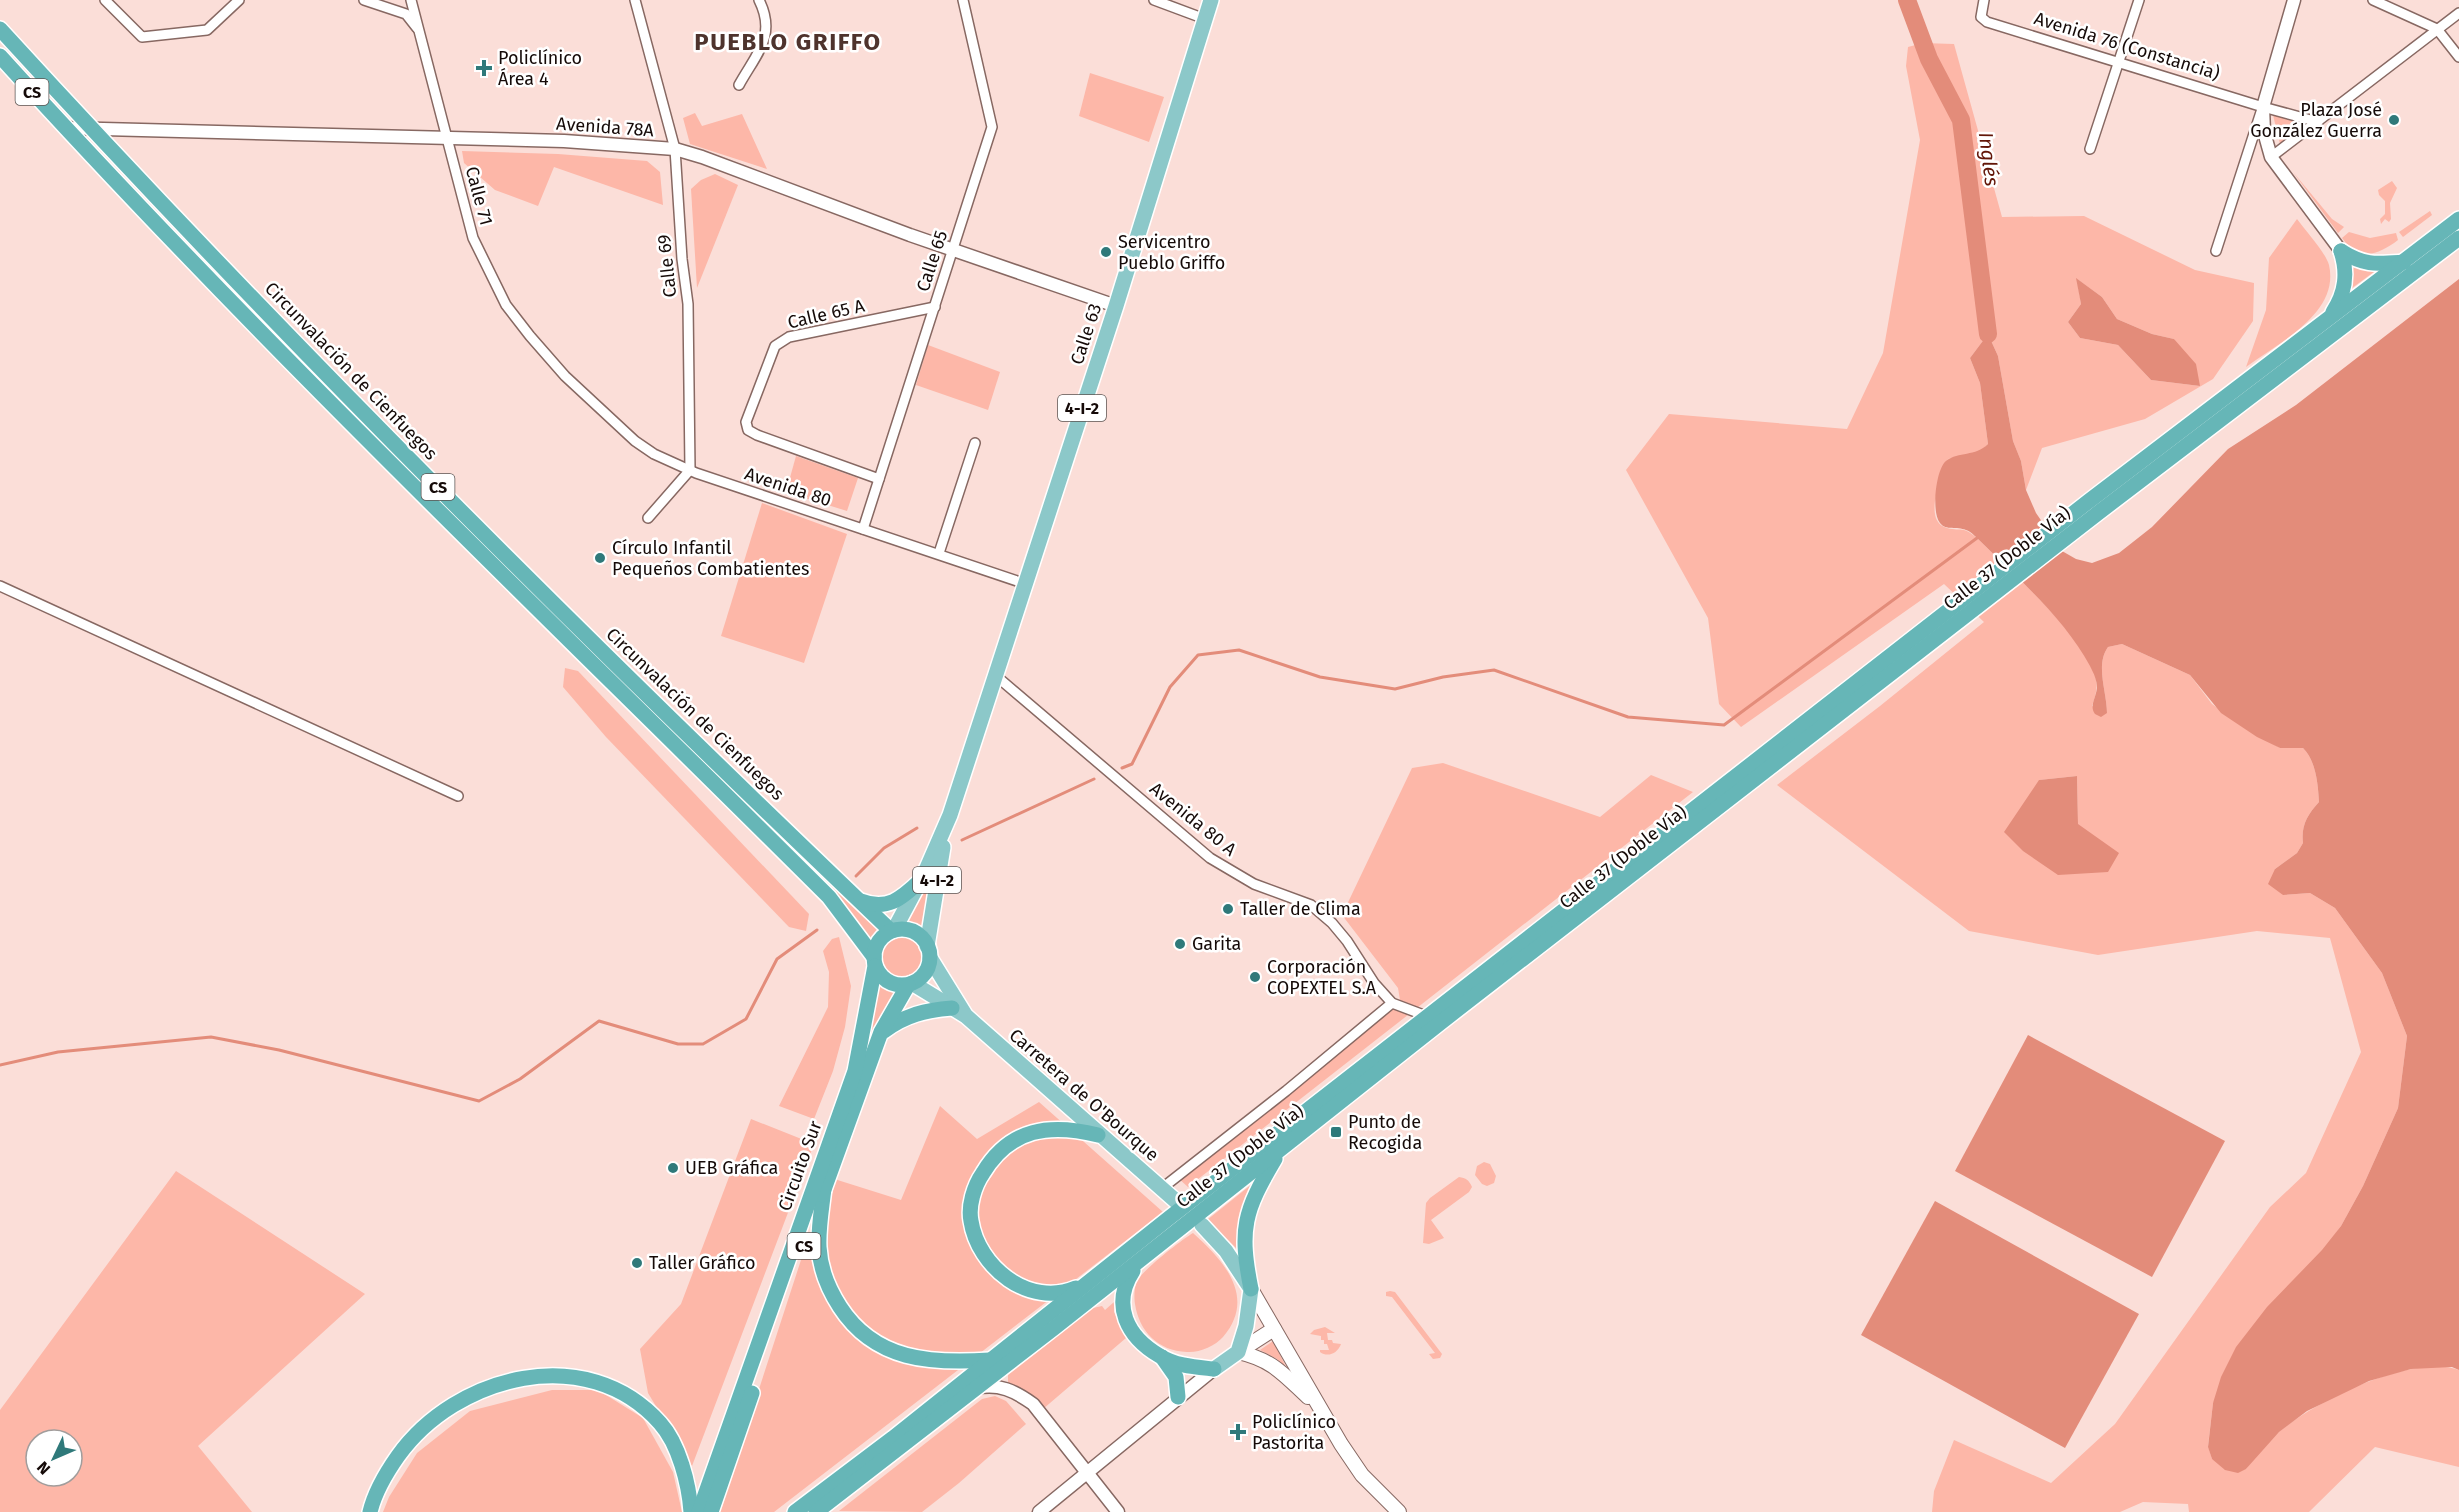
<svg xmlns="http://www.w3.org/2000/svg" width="2459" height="1512" font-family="'Fira Sans',sans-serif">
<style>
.green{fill:#fdb7a8;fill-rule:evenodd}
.water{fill:#e38c7a}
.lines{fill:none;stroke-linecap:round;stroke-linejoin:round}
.stream{stroke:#e38c7a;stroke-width:3}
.river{stroke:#e38c7a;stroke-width:18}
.minor-casing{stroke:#876862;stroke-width:12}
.tertiary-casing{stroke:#876862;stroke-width:15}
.secondary-casing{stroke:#876862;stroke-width:16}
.primary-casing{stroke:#fff;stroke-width:18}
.trunk-casing{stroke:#fff;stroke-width:18}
.minor{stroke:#fff;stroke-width:9}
.tertiary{stroke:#fff;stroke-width:12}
.secondary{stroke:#fff;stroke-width:14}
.primary{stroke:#8cc8c9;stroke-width:15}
.trunk{stroke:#66b6b7;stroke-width:15}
.poi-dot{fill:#2f797a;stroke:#fff;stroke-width:2}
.labels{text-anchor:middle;stroke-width:5;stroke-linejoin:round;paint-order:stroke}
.shield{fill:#fff;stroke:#5b5452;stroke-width:1.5}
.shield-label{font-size:16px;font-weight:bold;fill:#150a08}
.street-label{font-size:18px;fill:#150a08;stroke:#fff}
.poi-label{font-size:18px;fill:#150a08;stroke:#fff;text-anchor:start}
.water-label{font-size:20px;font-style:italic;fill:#631608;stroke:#fff}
.district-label{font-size:24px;font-weight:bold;letter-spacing:1.5px;fill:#4e332d;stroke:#fff}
</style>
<rect width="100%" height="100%" fill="#fbded8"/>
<g class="green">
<path d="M1923,43l31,1 48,173 82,-1 111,54 59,13 -1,38 -40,58 -68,40 -103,29 -16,42 -5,-29 -8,-20 -15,-85 -10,-22 -18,24 10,25 8,61 -8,8 -32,7c-5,15 -27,62 -1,69 16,4 14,-3 30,10 31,31 110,100 119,141 2,10 -1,18 -4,27l15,7c0,-21 -12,-48 1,-66l14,-3 68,31 22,29 26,19 42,25h23c13,13 15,36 16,54 -12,13 -18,24 -16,41l-6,10 -22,16 8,26 27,-2 25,15 47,65 25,63 -9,72 -35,78 -22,40 -128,177 -5,43 4,13 34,10c10,-13 21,-28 34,-38 36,-30 132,-78 179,-61v97l-84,-20 -66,65h-120l-1,-8 -45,-2 -23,10h-188l2,-21 20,-51 97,43 64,-59 155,-217 36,-34 55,-121 -31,-114 -73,-7 -159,24 -129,-24 -192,-146 103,-79 104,-84 -40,-38 -203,143 -22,-23 -11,-86 -82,-148 43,-56 178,15 36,-76 37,-213 -14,-74 2,-19zM2077,279l25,18 15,22 35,15 22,5 26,47 -49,-6 -33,-35 -38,-7 -12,-16 13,-18zM2077,776l1,48 -39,-44z"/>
<polygon points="1090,73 1164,97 1149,142 1079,116"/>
<polygon points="695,113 702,126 742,114 767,169 690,144 683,118"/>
<polygon points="2273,115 2307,123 2280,144"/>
<polygon points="462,151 558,154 647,161 660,172 663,205 554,167 538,206 495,190 464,163"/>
<polygon points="2293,172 2332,219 2344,227 2338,233"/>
<polygon points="715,174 738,185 697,288 691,189 701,180"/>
<polygon points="2392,181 2397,188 2390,203 2391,219 2389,222 2385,219 2381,224 2380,219 2385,214 2385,201 2379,195 2378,190"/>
<polygon points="2430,211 2432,215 2403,237 2399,232"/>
<path d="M2297,219c8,11 29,34 32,46 11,48 -50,78 -83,102l20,-57 3,-52z"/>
<path d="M2349,232l21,6 26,-5 2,7c-20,15 -38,22 -56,-2z"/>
<polygon points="2349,263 2378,269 2348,291"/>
<polygon points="928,345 1000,372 988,410 916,385"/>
<polygon points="796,456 858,478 847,511 786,492"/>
<polygon points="762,503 847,534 804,663 721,636"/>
<polygon points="565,668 578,671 809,914 806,931 789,927 606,737 563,687"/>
<polygon points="1443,763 1600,817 1651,775 1693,792 1188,1187 1178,1178 1400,1000 1398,988 1342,915 1412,768"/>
<polygon points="802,855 882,925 870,943 798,859"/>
<polygon points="932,873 924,929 904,920"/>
<circle cx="902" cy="958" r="21"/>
<polygon points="839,937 851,986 845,1027 833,1071 814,1119 779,1106 828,1007 829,972 823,951 832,939"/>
<polygon points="878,984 892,992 899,994 867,1054"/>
<polygon points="1039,1102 1163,1212 774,1512 719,1512 828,1177 901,1200 940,1106 977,1139"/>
<polygon points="751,1119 814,1144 692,1466 648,1393 640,1349 681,1304"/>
<polygon points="1484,1162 1490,1164 1496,1176 1494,1183 1487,1186 1482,1184 1475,1175 1477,1166"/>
<path d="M176,1171l189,123 -167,152 54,66h-252v-102zM36,1440h36v36h-36z"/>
<path d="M1459,1177c7,1 10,3 13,10l-3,5 -38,28 13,18 -15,6 -6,-1 3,-40 4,-5z"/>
<polygon points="1252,1184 1253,1187 1240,1248 1237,1249 1207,1220"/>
<path d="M1193,1233c31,28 64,64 30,104 -8,9 -24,16 -36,15 -29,-1 -48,-21 -52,-48 -1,-6 -1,-17 2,-23 7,-12 43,-40 56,-48z"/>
<polygon points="1390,1291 1395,1292 1442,1354 1440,1358 1433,1359 1429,1354 1435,1353 1392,1297 1386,1296 1386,1292"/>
<polygon points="1114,1302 1114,1312 1126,1338 1043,1409 1008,1385 1008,1373 1084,1310 1102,1306 1105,1310"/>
<path d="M1325,1327l10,6h-8l1,7h4l1,3 8,1c-3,9 -13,14 -21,8v-2h9l-2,-6h-3v-4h-3v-4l-11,-2 4,-4z"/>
<polygon points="1273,1341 1288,1371 1277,1359 1260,1350"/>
<polygon points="552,1390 598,1390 643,1418 673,1472 682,1512 383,1512 389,1497 417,1453 470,1411"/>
<polygon points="995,1396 1006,1401 1026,1424 959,1483 922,1512 839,1511 982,1399"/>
</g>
<g class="water">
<polygon points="2076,278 2102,297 2117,319 2152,334 2174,339 2196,364 2200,386 2151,380 2118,345 2080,338 2068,322 2081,304"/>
<path d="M2459,279v1091l-7,-3 -41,2 -42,12 -62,30 -28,21 -33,37 -8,4 -13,-3 -13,-11 -4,-12 5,-44 8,-26 15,-30 31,-40 55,-57 19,-24 22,-40 35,-78 9,-72 -25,-63 -47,-65 -25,-15 -27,2 -15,-11 7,-15 22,-16 6,-10c-2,-17 4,-28 16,-41 -1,-18 -3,-41 -16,-54h-23l-23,-11 -36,-24 -31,-38 -68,-31 -14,3c-13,18 -1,45 -1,66l-6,4 -6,-3c-6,-8 1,-16 2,-26 0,-8 -3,-14 -7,-22 -27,-50 -73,-88 -113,-128 -3,-3 -7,-7 -11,-8 -9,-4 -20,1 -26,-7 -9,-11 -4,-54 6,-62 13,-10 29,-4 42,-17l-8,-61 -10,-25 18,-24 10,22 15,85 8,20 5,29 10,23 26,38 14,8 16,4 27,-10 33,-26 76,-78 68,-44z"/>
<polygon points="2077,776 2078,824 2119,853 2108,872 2058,875 2023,851 2004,832 2039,780"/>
<polygon points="2028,1035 2225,1141 2152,1277 1955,1171"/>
<polygon points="1935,1201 2139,1314 2065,1448 1861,1335"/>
</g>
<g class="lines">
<g class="stream">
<polyline points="1122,768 1132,764 1170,687 1198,655 1239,650 1320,677 1395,689 1443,677 1494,670 1628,717 1724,725 1977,538"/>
<polyline points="962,840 1094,779"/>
<polyline points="856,876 884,848 917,828"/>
<polyline points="0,1065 58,1052 211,1037 279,1050 479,1101 520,1079 599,1021 678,1044 703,1044 746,1019 777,959 817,930"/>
</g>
<polyline class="river" points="1907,0 1929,59 1961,120 1988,334"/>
<g class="minor-casing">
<g id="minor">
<polyline points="105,0 142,37 207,30 239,0"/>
<polyline points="364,0 406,14 417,28"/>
<polyline points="411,0 473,238 506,305 530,336 565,376 635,441 654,454 696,473 1026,584"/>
<polyline points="635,0 675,149 682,259 688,304 690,470 648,518"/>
<polyline points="1154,0 1205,19"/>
<polyline points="1984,0 1981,17 1987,22 2263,107 2318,122"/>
<polyline points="2373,0 2437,29 2459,57"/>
<path d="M739,85c17,-31 38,-49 20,-85"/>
<polyline points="2090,149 2139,0"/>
<polyline points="2271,157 2459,13"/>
<polyline points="2216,251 2261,112"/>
<polyline points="879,479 757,435 748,430 746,422 775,346 789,337 935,307"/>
<polyline points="863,529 992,127 963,0"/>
<polyline points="939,553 975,443"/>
<polyline points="0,586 458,796"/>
<polyline points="995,675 1210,858 1254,884 1311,905 1332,923 1347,941 1374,983 1392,1003 1429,1017"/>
<polyline points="1161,1189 1286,1091 1392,1003"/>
</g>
</g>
<g class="tertiary-casing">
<g id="tertiary">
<polyline points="2294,0 2263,107 2264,132 2271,157 2341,251"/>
<polyline points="65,128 564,141 675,149 702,157 910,235 1116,306"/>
<path d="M976,1388c23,-5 39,3 57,16l85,108"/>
<polyline points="1039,1512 1214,1369"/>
</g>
</g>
<g class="secondary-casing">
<g id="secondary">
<polyline points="1251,1289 1341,1444 1362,1475 1399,1512"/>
<path d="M1238,1352c35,8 45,22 70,45"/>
<polyline points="1238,1352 1274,1329"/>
</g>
</g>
<g class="primary-casing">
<g id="primary">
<polyline points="894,930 927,868 950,815 1116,306 1211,0"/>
<polyline points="927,946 943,847"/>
<polyline points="930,958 964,1013"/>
<polyline points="912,983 966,1016 1177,1202"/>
<polyline points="1202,1225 1226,1251 1251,1289 1246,1326 1238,1352 1214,1369"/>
</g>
</g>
<g class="trunk-casing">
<g id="trunk">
<path d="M0,29c285,312 585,610 891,902"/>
<path d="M0,56c265,292 550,563 829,841l45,60"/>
<path d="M2341,251c24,15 35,13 63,11"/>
<path d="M2333,312c13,-20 15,-39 8,-61"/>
<path d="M861,901c26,10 40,-2 59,-20"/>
<circle cx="902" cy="957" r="28"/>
<path d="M884,1031c21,-16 42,-21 68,-23"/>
<path d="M824,1188c-2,19 -6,40 -5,59 1,21 10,43 21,60 35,54 91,57 150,53"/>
<polyline points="822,1195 881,1032 908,985"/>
<path d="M1133,1271c-22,34 -6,66 27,85 16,10 36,11 54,13"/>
<path d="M1076,1288c-47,20 -98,-21 -105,-67 -3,-15 3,-35 12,-48 27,-45 67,-50 115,-38"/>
<path d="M1251,1289c-12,-60 -7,-78 24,-130"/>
<polyline points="1162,1357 1176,1377 1178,1397"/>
<path d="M370,1512c5,-21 16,-39 28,-56 58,-81 189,-115 262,-33 19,21 29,61 31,89"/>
<polyline points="699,1512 855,1071 875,966"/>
<polyline points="711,1512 752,1393"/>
<polyline points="795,1512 893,1438 1169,1218 2089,501 2459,219"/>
<polyline points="816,1512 1054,1328 1440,1023 2098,513 2459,238"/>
</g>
</g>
<use href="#minor" class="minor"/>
<use href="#tertiary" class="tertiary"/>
<use href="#secondary" class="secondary"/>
<use href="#primary" class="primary"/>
<use href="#trunk" class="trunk"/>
</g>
<g class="poi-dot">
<path d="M481 59h6v6h6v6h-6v6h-6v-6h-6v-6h6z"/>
<circle cx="2394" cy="120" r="6"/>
<circle cx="1106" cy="252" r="6"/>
<circle cx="600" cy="558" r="6"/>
<circle cx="1228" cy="909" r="6"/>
<circle cx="1180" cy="944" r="6"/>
<circle cx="1255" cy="977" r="6"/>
<rect x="1330" y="1126" width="12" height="12" rx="3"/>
<circle cx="673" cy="1168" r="6"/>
<circle cx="637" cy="1263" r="6"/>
<path d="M1235 1423h6v6h6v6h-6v6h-6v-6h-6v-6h6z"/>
</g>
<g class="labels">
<g class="shield">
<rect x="15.5" y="79" width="33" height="26" rx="4.5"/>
<rect x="1058" y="395" width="48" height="26" rx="4.5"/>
<rect x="421.5" y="474" width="33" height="26" rx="4.5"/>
<rect x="913" y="867" width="48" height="26" rx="4.5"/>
<rect x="787.5" y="1233" width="33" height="26" rx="4.5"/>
</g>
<g class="shield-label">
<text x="32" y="98">CS</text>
<text x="1082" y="414">4-I-2</text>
<text x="438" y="493">CS</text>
<text x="937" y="886">4-I-2</text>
<text x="804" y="1252">CS</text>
</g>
<g class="street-label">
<text transform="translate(2127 46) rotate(17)" y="6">Avenida 76 (Constancia)</text>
<text transform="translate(605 127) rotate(4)" y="6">Avenida 78A</text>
<text transform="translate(479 196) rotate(75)" y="6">Calle 71</text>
<text transform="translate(932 261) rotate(-72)" y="6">Calle 65</text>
<text transform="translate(667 266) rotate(-96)" y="6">Calle 69</text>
<text transform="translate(826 314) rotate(-13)" y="6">Calle 65 A</text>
<text transform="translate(1086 334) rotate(-72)" y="6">Calle 63</text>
<text transform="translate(351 371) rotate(46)" y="6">Circunvalación de Cienfuegos</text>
<text transform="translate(788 487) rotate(18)" y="6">Avenida 80</text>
<text transform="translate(2007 558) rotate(-38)" y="6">Calle 37 (Doble Vía)</text>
<text transform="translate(695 714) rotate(44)" y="6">Circunvalación de Cienfuegos</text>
<text transform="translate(1193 819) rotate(39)" y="6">Avenida 80 A</text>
<text transform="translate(1623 857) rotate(-38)" y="6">Calle 37 (Doble Vía)</text>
<text transform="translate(1084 1095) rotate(41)" y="6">Carretera de O'Bourque</text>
<text transform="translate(1240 1156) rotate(-38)" y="6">Calle 37 (Doble Vía)</text>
<text transform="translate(800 1166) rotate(-70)" y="6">Circuito Sur</text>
</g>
<g class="poi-label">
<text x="498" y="64">Policlínico<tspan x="498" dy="21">Área 4</tspan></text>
<text x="2382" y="116" text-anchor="end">Plaza José<tspan x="2382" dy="21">González Guerra</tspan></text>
<text x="1118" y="248">Servicentro<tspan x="1118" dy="21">Pueblo Griffo</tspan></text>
<text x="612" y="554">Círculo Infantil<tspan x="612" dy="21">Pequeños Combatientes</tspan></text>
<text x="1240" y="915">Taller de Clima</text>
<text x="1192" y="950">Garita</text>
<text x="1267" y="973">Corporación<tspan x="1267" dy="21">COPEXTEL S.A</tspan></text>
<text x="1348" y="1128">Punto de<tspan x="1348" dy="21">Recogida</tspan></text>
<text x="685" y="1174">UEB Gráfica</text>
<text x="649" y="1269">Taller Gráfico</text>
<text x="1252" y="1428">Policlínico<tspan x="1252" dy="21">Pastorita</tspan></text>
</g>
<g class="water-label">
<text transform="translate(1989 159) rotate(83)" y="7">Inglés</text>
</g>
<g class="district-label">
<text x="788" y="50">PUEBLO GRIFFO</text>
</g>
</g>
<g transform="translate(54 1458) rotate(226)"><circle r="28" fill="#ffffff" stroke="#a19d9c" stroke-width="1.5"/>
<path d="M0-4.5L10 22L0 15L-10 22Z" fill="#2f797a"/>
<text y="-9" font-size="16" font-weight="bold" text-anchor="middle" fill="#150a08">N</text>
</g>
</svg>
